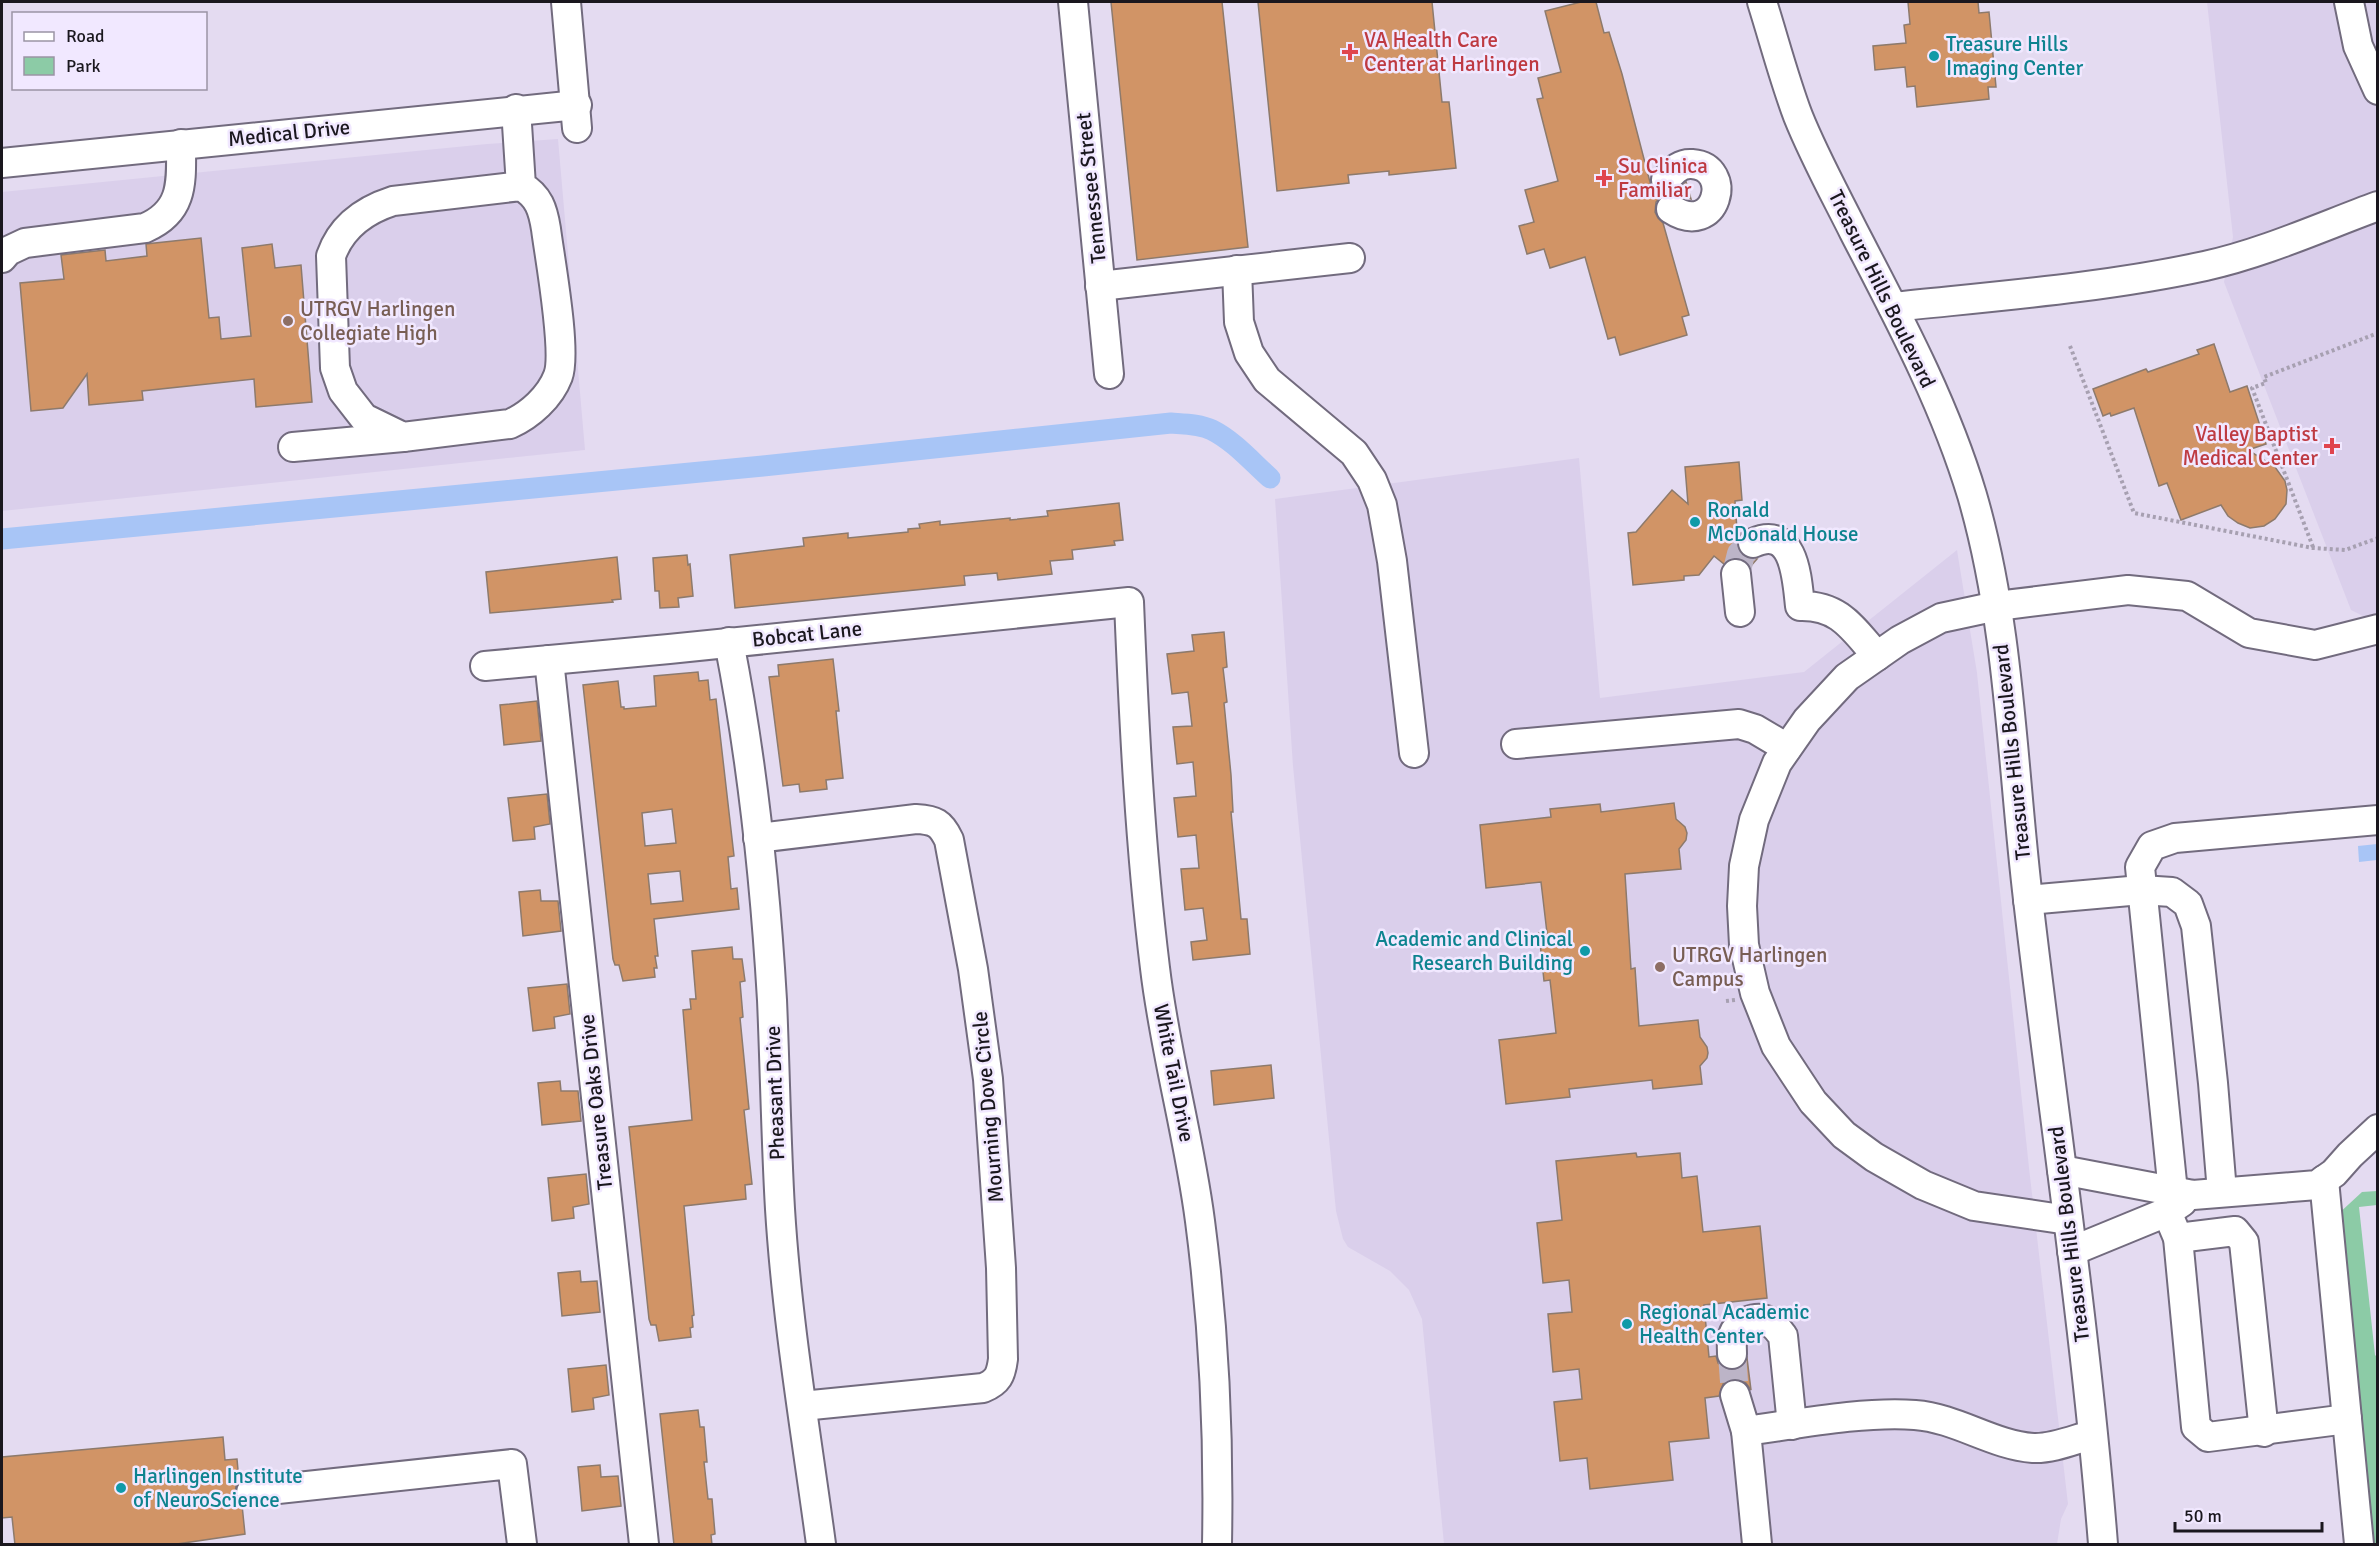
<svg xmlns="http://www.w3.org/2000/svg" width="2379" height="1546" font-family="Signika,sans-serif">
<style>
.built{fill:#dacfeb}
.green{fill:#8ccba6}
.water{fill:#a8c5f6}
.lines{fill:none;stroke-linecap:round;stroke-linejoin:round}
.canal{stroke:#a8c5f6;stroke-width:21}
.building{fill:#d19466;stroke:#8d7a6c;stroke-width:1.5;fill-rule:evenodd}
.minor-tunnel{stroke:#bcb4c7;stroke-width:28;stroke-dasharray:28 14;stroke-linecap:butt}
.minor-casing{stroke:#726b7e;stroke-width:32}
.path{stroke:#a7a0b1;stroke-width:4;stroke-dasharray:3 3;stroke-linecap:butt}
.minor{stroke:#fff;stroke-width:28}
.health-dot{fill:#e0444e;stroke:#f1e8ff;stroke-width:2}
.culture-dot{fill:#0f9aa8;stroke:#f1e8ff;stroke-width:2}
.education-dot{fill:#8d6e63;stroke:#f1e8ff;stroke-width:2}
.labels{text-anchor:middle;stroke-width:5;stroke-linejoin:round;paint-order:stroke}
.health-label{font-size:21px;fill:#be3a42;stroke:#f1e8ff;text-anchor:start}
.culture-label{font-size:21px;fill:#0d838f;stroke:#f1e8ff;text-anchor:start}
.street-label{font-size:21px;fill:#1a171e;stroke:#f1e8ff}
.education-label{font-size:21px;fill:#785e54;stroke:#f1e8ff;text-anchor:start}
</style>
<rect width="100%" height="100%" fill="#e4dbf1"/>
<g class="built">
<polygon points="2207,2 2377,2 2377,623 2351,610 2224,282 2233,237"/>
<polygon points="558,139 585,450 2,511 2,192 487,144"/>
<polygon points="1579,458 1600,698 1804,672 1957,550 1977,673 2029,1168 2068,1504 2061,1519 2057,1544 1444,1544 1422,1319 1409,1290 1390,1271 1348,1247 1343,1239 1336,1211 1293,766 1275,499"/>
</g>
<polygon class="green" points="2377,1191 2377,1205 2359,1207 2375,1355 2377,1357 2377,1544 2375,1544 2371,1540 2336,1216 2362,1192"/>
<polygon class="water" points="2377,844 2377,860 2359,862 2358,846"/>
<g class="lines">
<path class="canal" d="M2,539l761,-73 408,-43c14,1 29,1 41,7 22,11 40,32 58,48"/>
</g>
<g class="building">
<polygon points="1111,2 1222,2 1248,247 1137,260"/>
<polygon points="1258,2 1432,2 1442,102 1449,102 1456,168 1389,175 1389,171 1348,175 1349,183 1277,191"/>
<polygon points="1581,2 1596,2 1604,33 1609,32 1622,74 1651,186 1656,193 1662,195 1656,202 1655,212 1658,218 1663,223 1689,315 1682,317 1687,335 1620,355 1615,337 1608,339 1585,257 1550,268 1544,249 1527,254 1519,226 1534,222 1525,190 1558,181 1537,99 1543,98 1538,78 1561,72 1545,11"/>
<polygon points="1908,2 1978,2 1979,13 1989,12 1996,87 1988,87 1989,99 1917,107 1915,86 1907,87 1905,67 1875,70 1873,46 1906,43 1904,25 1910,24"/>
<polygon points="1686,182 1691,199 1675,193"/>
<polygon points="201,238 209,318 219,317 221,339 251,336 242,248 272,244 275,268 301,265 312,402 256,407 254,379 142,391 143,400 89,405 87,374 63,408 31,411 20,283 64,279 61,255 105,250 106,261 147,256 146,244"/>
<polygon points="2214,344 2230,392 2247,386 2266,444 2248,450 2275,467 2285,481 2287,490 2286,504 2275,519 2264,526 2250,528 2238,523 2228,516 2221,505 2181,520 2167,483 2159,486 2134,408 2111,416 2110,413 2103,416 2093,389 2146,369 2148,372 2199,354 2197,350"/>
<polygon points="1739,462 1742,500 1735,501 1737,530 1740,533 1737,539 1737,547 1742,555 1749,559 1757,559 1750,567 1742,559 1734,558 1724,564 1714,556 1699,575 1684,576 1684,580 1633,585 1628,533 1636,532 1672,490 1688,504 1685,467"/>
<polygon points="1119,503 1123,540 1114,541 1115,545 1072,550 1073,559 1050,561 1052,574 998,580 997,573 964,576 965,585 735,608 730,555 804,546 803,538 848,533 848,538 908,532 908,529 920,528 919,524 940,521 940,525 1010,518 1010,520 1048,516 1047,511"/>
<polygon points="687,555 688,565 690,564 693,596 678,598 679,607 660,608 659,591 655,591 653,558"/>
<polygon points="617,557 621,599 612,600 613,602 490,613 486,572"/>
<polygon points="1224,632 1227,667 1223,668 1227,702 1224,703 1231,775 1233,812 1231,812 1241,919 1247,919 1250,954 1193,960 1191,942 1207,940 1203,908 1185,910 1181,869 1199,868 1196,835 1178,837 1174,798 1196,796 1193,762 1177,764 1173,727 1192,726 1188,692 1172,694 1167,654 1194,651 1192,635"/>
<polygon points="833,659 839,711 836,711 843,778 826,780 827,789 800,792 799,784 783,786 769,677 779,676 778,665"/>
<path d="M698,672l1,9 9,-1 2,20 6,-1 18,157 -6,1 3,32 6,-1 2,21 -85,10 4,37h-3l2,12h-3l1,9 -32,4 -4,-16h-4l-2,-6 -30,-274 35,-4 3,26h3v2l32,-3 -2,-30zM672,809l4,34 -31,3 -3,-33zM680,871l3,30 -32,3 -3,-30z"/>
<polygon points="537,701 541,741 504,745 500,705"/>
<polygon points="547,794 550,824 534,827 535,839 513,841 508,798"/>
<polygon points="1674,803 1676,819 1685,827 1687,833 1686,840 1679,849 1681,869 1625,874 1631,969 1635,968 1639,1026 1698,1020 1700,1037 1707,1047 1708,1053 1707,1058 1700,1066 1702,1084 1653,1089 1652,1080 1569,1089 1570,1097 1506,1104 1499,1040 1556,1033 1550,980 1544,981 1539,933 1547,933 1541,882 1486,888 1480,825 1551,817 1550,809 1600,804 1601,812"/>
<polygon points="540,890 541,901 558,901 561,931 523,936 519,892"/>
<polygon points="732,947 733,959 742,959 745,981 740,982 743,1017 740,1018 749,1109 744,1110 752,1184 745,1185 746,1199 684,1206 694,1315 692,1316 693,1327 690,1328 691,1337 659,1341 656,1325 651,1325 649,1319 629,1127 692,1120 683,1010 691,1009 690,999 696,999 692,951"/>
<polygon points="567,984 570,1014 554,1017 555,1028 533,1031 528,988"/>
<polygon points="1271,1065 1274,1098 1214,1105 1211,1071"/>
<polygon points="560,1081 561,1091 578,1091 581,1121 542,1125 538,1083"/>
<polygon points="1636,1153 1637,1157 1680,1153 1682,1178 1697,1176 1703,1232 1760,1226 1767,1298 1704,1305 1709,1357 1716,1356 1718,1363 1724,1368 1732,1370 1741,1368 1747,1358 1751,1390 1746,1383 1738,1379 1731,1379 1723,1384 1719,1396 1705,1398 1709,1438 1669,1442 1673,1480 1590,1489 1587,1458 1560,1461 1554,1402 1582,1399 1579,1369 1553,1372 1548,1314 1572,1312 1569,1280 1543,1283 1537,1223 1562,1220 1556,1161"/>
<polygon points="586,1174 589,1204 573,1207 574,1218 552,1221 548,1178"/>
<polygon points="580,1271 581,1282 597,1281 600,1312 562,1316 558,1273"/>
<polygon points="606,1365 609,1395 593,1398 594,1409 572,1412 568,1369"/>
<polygon points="698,1410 700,1427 704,1427 707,1462 704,1462 708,1499 712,1499 715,1534 711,1535 712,1545 674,1545 660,1414"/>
<polygon points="223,1437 225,1460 237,1459 239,1481 236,1486 235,1494 242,1505 245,1534 170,1545 15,1545 12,1517 2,1518 2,1457"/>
<polygon points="600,1465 601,1477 618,1476 621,1506 582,1511 578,1467"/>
</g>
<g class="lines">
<g class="minor-tunnel">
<polyline points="1736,574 1741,554 1753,543"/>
<polyline points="1732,1354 1735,1395"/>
</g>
<g class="minor-casing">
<g id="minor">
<polyline points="566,2 577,128"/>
<polyline points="1073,2 1109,374"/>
<path d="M1762,2c12,38 22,77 36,114 16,40 37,78 56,116 44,85 90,170 118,263 38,130 40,270 56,404 25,215 58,430 75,645"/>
<polyline points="2349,2 2358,46 2378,90"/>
<path d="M516,109l5,77 -128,15c-28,9 -52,26 -62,55l4,112 8,23 21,27 39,19 107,-13c20,-9 40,-27 48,-48 9,-24 -8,-116 -12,-147 -3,-19 -7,-33 -25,-43"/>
<polyline points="2,163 577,105"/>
<path d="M1666,180c6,-9 14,-17 26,-16 43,3 25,75 -21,45"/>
<path d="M2,258l6,-7 17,-8 120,-15c40,-17 36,-48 36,-84"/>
<polyline points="1237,270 1239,322 1249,353 1267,380 1354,453 1372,480 1382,505 1392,561 1414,753"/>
<polyline points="1100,286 1350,258"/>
<path d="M1893,307c104,-11 210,-19 312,-41 59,-13 116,-39 173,-60"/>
<polyline points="293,447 403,437"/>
<path d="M1753,543c42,-19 44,36 47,63 40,-1 53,23 77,50"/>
<polyline points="1736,574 1740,612"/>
<path d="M729,642c23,117 36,238 43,358 3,70 4,140 8,209 7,113 26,224 41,335"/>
<polyline points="549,660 644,1544"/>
<path d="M485,666l184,-17 460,-47c5,122 11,244 26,366 10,85 34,168 45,253 14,107 19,216 17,323"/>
<polyline points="1516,744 1739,724 1755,729 1787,748"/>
<path d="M758,838l158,-19c19,1 25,4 33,21l24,129 15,110 13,189 2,91c-2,16 -5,23 -20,29l-181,18"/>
<polyline points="2028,900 2141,890 2172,892 2188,904 2196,926 2213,1083 2222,1192"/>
<polyline points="2062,1170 2193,1195 2317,1185 2334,1173 2350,1155 2378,1129"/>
<polyline points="2324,1180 2359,1544"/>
<polyline points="2173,1192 2140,867 2152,846 2175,838 2378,820"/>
<polyline points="2167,1212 2178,1238 2196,1427 2208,1437 2347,1419"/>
<polyline points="2068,1220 1974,1206 1923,1185 1874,1157 1844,1135 1813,1102 1776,1046 1755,993 1744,945 1742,906 1744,866 1754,820 1777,763 1807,720 1847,677 1900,640 1941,618 1997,606 2128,590 2187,596 2249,633 2315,645 2378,629"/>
<polyline points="2178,1238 2235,1231 2244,1242 2264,1432"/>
<polyline points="2072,1251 2167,1212 2182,1202"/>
<path d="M1732,1354c0,-6 -1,-14 1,-19 4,-12 22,-19 33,-15 8,3 12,10 17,16l9,89"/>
<polyline points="1735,1395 1746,1431"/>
<polyline points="251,1492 512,1464 522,1544"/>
<path d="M1757,1544l-11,-113c51,-7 118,-20 169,-16 42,3 77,30 118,33 19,1 40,-8 58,-13"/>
</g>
</g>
<g class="path">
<polyline points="2070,346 2134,513 2313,548 2345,550 2378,538"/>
<polyline points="2313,547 2252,388 2266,383 2264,377 2378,333"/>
<polyline points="1726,1001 1735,1000"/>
</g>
<use href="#minor" class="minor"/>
</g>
<g class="health-dot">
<path d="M1347 43h6v6h6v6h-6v6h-6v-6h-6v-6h6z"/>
<path d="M1601 169h6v6h6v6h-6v6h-6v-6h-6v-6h6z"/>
<path d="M2329 437h6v6h6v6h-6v6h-6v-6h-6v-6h6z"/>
</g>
<g class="culture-dot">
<circle cx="1934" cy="56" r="6"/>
<circle cx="1695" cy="522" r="6"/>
<circle cx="1585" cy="951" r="6"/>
<circle cx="1627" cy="1324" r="6"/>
<circle cx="121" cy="1488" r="6"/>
</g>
<g class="education-dot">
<circle cx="288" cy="321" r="6"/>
<circle cx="1660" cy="967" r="6"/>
</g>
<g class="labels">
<g class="health-label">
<text x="1364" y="47">VA Health Care<tspan x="1364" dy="24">Center at Harlingen</tspan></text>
<text x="1618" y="173">Su Clinica<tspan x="1618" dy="24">Familiar</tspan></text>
<text x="2318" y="441" text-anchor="end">Valley Baptist<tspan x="2318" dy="24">Medical Center</tspan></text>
</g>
<g class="culture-label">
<text x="1946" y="51">Treasure Hills<tspan x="1946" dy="24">Imaging Center</tspan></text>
<text x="1707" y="517">Ronald<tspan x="1707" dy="24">McDonald House</tspan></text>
<text x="1573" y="946" text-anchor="end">Academic and Clinical<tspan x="1573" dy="24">Research Building</tspan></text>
<text x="1639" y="1319">Regional Academic<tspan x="1639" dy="24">Health Center</tspan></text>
<text x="133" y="1483">Harlingen Institute<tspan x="133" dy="24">of NeuroScience</tspan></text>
</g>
<g class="street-label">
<text transform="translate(289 133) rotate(-6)" y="7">Medical Drive</text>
<text transform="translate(1091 188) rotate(-96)" y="7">Tennessee Street</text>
<text transform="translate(1882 289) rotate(64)" y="7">Treasure Hills Boulevard</text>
<text transform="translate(807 634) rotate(-6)" y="7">Bobcat Lane</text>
<text transform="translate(2012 752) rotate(-96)" y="7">Treasure Hills Boulevard</text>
<text transform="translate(1174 1073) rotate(79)" y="7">White Tail Drive</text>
<text transform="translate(775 1093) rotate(-92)" y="7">Pheasant Drive</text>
<text transform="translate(596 1102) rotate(-96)" y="7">Treasure Oaks Drive</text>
<text transform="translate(988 1107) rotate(-95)" y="7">Mourning Dove Circle</text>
<text transform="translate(2069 1234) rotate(-97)" y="7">Treasure Hills Boulevard</text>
</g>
<g class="education-label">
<text x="300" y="316">UTRGV Harlingen<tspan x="300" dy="24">Collegiate High</tspan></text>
<text x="1672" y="962">UTRGV Harlingen<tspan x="1672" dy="24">Campus</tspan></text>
</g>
</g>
<rect width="2379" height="1546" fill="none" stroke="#1a171e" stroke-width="6"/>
<rect x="12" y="12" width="195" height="78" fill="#f1e8ff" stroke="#9b94a5" stroke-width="1.5"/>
<rect x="24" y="32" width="30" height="9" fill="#ffffff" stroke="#9b94a5" stroke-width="1.5"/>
<text x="66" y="42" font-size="18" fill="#1a171e">Road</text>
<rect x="24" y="57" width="30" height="18" fill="#8ccba6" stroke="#9b94a5" stroke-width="1.5"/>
<text x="66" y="72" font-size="18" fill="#1a171e">Park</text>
<path d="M2175 1522v9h147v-9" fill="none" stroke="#1a171e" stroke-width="3"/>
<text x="2184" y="1522" font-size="18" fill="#1a171e" stroke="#f1e8ff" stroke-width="4.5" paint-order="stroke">50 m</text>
</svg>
